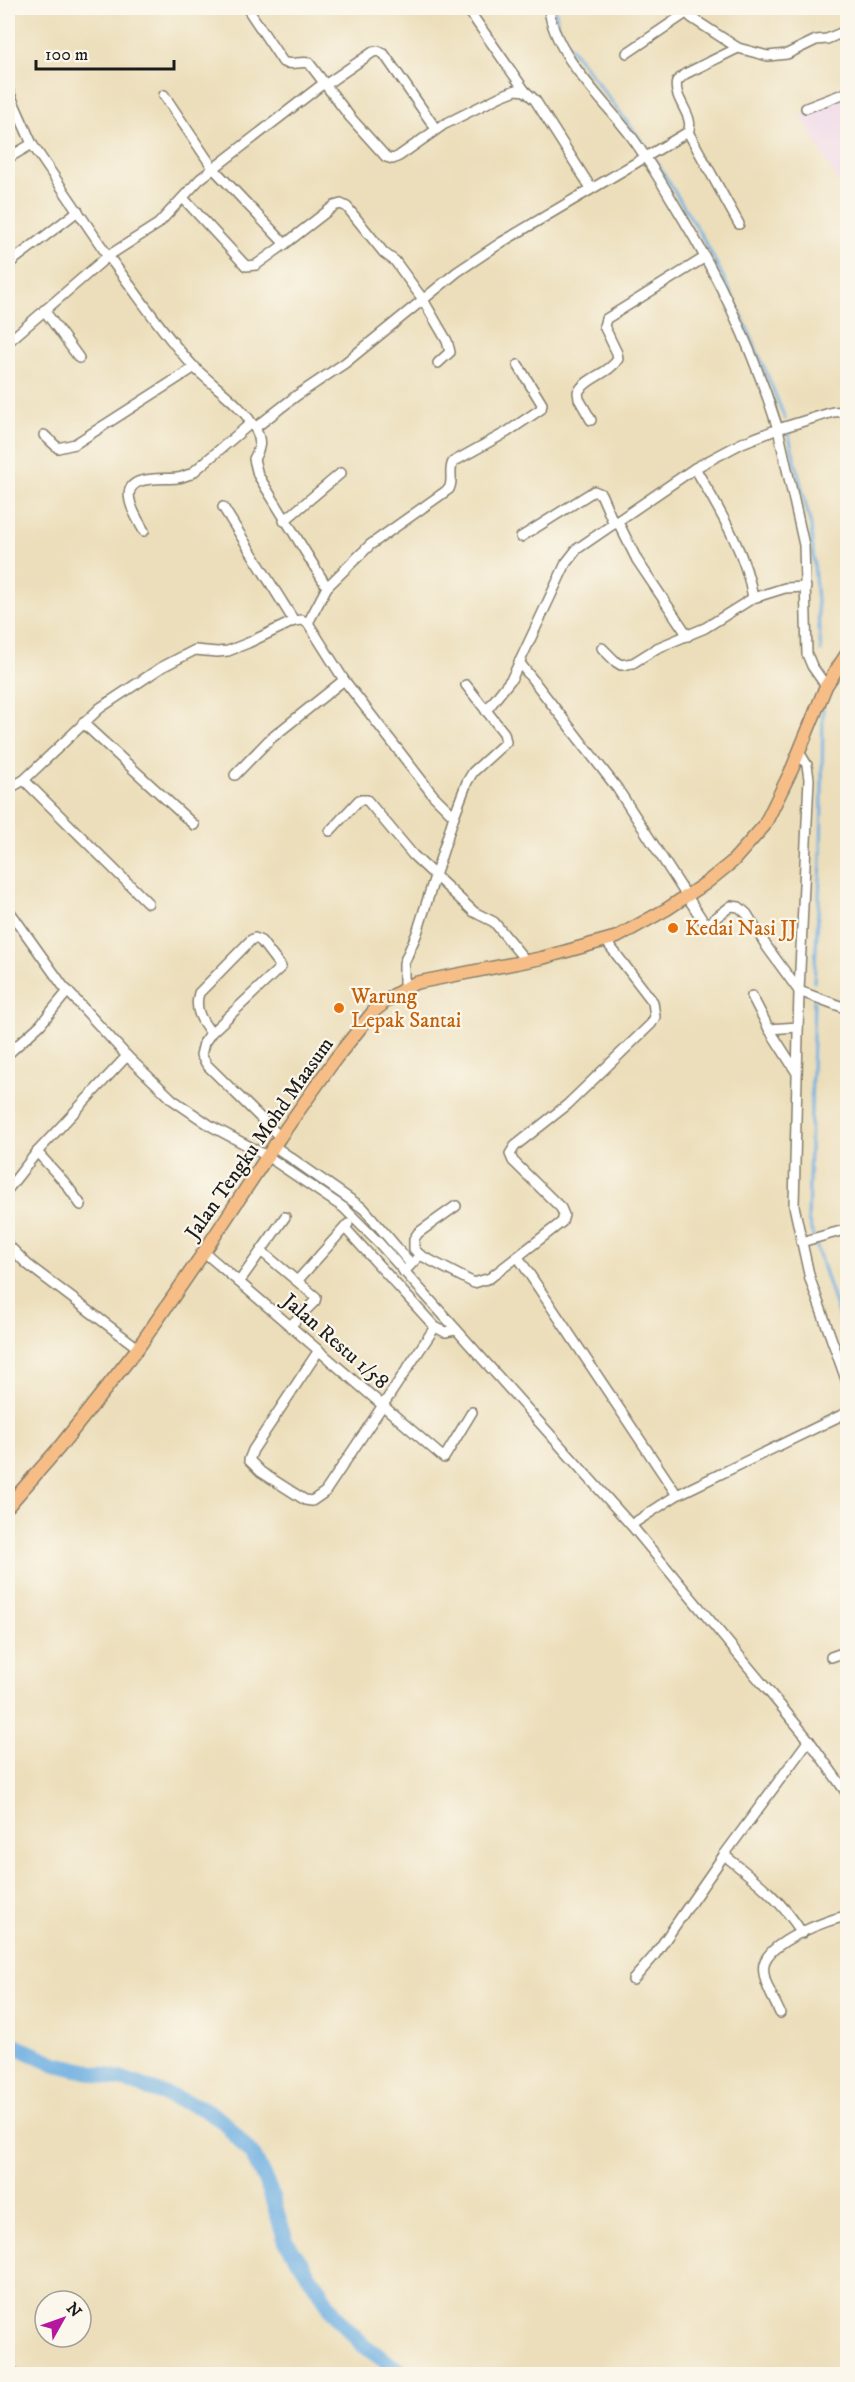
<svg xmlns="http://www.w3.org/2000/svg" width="855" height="2382" font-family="'IM FELL DW Pica',serif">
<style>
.built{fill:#edd0e8}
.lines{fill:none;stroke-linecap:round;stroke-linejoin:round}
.stream{stroke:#6dafe1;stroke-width:3}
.river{stroke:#6dafe1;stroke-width:16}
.minor-casing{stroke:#847d6b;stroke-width:12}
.major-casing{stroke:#847d6b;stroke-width:15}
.minor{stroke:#fff;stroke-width:9}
.major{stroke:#f6be86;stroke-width:12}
.food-dot{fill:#e8710a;stroke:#fbf7ec;stroke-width:2}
.labels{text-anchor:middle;stroke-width:4.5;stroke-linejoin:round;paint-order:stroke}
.food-label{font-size:21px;fill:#c56008;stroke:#fbf7ec;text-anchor:start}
.street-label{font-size:21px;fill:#1c1c1c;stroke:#fbf7ec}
</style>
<rect width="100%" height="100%" fill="#fbf7ec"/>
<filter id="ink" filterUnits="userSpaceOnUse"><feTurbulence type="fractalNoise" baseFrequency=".0167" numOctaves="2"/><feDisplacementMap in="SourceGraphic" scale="12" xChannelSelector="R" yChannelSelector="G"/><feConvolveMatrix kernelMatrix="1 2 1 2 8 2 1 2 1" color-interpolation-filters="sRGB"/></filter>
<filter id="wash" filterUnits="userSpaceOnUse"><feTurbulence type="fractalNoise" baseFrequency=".008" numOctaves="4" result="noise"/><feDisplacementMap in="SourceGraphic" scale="24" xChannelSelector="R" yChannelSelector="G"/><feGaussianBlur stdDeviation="1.35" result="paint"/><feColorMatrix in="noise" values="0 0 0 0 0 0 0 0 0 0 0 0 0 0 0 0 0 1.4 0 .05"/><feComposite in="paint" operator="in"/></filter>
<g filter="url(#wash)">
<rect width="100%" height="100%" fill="#ecdeba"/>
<polygon class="built" points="847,96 847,198 801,115"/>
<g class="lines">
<g class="stream">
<polyline points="555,8 558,27 568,44 648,150"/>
<path d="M654,158c17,28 35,56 51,84 31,57 56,117 80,177"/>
<polyline points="788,432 811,526 821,651"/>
<polyline points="814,982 821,863 823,709"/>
<polyline points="814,1000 808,1220 848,1345"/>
</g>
<polyline class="river" points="8,2043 56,2064 128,2081 202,2108 223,2121 254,2157 270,2191 286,2241 339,2320 362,2344 403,2374"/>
</g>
</g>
<g filter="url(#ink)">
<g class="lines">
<g class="minor-casing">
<g id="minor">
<path d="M247,8l36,54c9,4 16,-1 26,1l41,54 36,40 7,2 6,-3 44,-31 58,-29 15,-6 9,1 10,9 56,88"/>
<polyline points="467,8 525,91"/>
<polyline points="682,8 692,18 738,48 768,56 787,54 816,40 827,39 848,30"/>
<polyline points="627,53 686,13"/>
<polyline points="325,85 373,52 378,51 384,54 436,129"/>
<polyline points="8,90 32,144 108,256 158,224 200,179 324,83"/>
<polyline points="164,95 213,168 285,244 334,206 341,204 347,207 384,253 395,261 422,298 447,341 450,352 438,363"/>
<polyline points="806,108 848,92"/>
<polyline points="688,132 739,224"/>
<polyline points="8,158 32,144"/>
<polyline points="183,198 246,266 256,265 285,244"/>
<polyline points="11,262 78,211"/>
<polyline points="44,310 79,358"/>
<path d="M8,342l100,-86c29,37 54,77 86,111 20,20 48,37 62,63 6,12 4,18 -2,29l4,16 69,112 -19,36 36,57 89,115 21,21"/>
<path d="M591,420l-12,-21 -1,-7c9,-15 31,-18 40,-33l-1,-6 -13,-27 2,-7 98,-61"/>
<path d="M255,428l41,-32 49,-33 112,-91 45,-30 186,-110c8,-16 -16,-33 -11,-51l8,-7 53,-26"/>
<polyline points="44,435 58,448 75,444 195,367"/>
<path d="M695,468c23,40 51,84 58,130"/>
<polyline points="223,507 294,621"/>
<polyline points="284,521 341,473"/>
<polyline points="618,522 637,560 688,636"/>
<path d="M144,531c-5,-9 -12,-20 -14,-30 -7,-28 33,-21 47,-23 5,0 9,-3 14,-4l60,-51"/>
<polyline points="521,537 594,491 601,494 614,524"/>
<path d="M327,587l43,-42 79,-56c5,-9 -1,-18 4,-27l54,-30 34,-23 1,-5 -24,-39"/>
<polyline points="602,648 616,662 621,665 633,663 657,648 705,628 753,598 785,588 806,587"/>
<polyline points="519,662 617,788 703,921 709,923 731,906 739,907 747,914 767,947 799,991 848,1009"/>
<polyline points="826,686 812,666 807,654 804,545 778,429 833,412 848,411"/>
<path d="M486,711l26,-33 54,-115 11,-14 118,-81 47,-25 36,-14c-23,-73 -56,-146 -96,-212 -16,-27 -32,-55 -51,-81 -27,-36 -78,-82 -82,-128"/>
<polyline points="83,723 194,825"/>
<polyline points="799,752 807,765 809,779 799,991 794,1206 810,1279 848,1385"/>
<polyline points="235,775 269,740 344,680"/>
<polyline points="24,780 148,903"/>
<polyline points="8,789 24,780 100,708 162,667 195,650 217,652 228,651 248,643 294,621 302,620 308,623"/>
<polyline points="330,831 359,800 367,800 413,855 474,912 494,922 526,961"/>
<polyline points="8,909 63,986 127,1056 173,1100 211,1126 267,1156 344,1208 379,1243 631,1525 809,1740 848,1795"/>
<polyline points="404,988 404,963 417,933 454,816 467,782 473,772 506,742 504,733 466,685"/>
<polyline points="752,996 769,1029 797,1073"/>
<polyline points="769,1029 798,1027"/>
<path d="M211,1033c-10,-13 -17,-24 -12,-40l52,-53 4,-2 6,3 20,26 -70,66 -7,10 -3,12 6,10 73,72"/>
<polyline points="8,1054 40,1025 68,991"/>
<polyline points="274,1146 364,1209 411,1264"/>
<polyline points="37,1152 66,1184 81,1205"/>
<polyline points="8,1189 37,1152 127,1056"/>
<polyline points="345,1228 435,1327 445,1332 455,1330"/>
<polyline points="801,1242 848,1229"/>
<polyline points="8,1245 27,1264 138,1348"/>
<polyline points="261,1251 316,1297 315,1301 290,1326"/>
<polyline points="204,1252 444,1458 472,1412"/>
<polyline points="420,1255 414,1249 414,1239 418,1233 456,1206"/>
<polyline points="518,1257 677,1495"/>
<polyline points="404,1272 420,1255 474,1283 490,1278 562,1222 564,1215 561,1208 513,1161 510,1154 515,1146 567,1105 651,1024 655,1017 653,1002 606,941"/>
<polyline points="298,1280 348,1224"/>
<polyline points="239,1282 285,1217"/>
<polyline points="319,1350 253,1450 249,1460 261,1472 305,1500 312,1501 325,1492 435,1327"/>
<polyline points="631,1525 677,1495 848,1412"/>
<polyline points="831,1657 848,1651"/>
<path d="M724,1855c30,24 57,44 78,78"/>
<polyline points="633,1980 654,1956 724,1855 809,1740"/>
<path d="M780,2013c-6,-14 -19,-34 -16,-49 5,-22 63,-45 84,-48"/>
<polyline points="8,2368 15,2374"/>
</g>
</g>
<g class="major-casing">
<polyline id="major" points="8,1506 58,1449 138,1348 204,1252 280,1137 336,1058 373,1012 394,995 415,983 542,958 617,937 667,909 706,883 732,862 764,826 792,769 826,686 848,652"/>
</g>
<use href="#minor" class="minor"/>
<use href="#major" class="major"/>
</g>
</g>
<g class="food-dot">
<circle cx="673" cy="928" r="6"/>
<circle cx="339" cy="1008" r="6"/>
</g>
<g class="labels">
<g class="food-label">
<text x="685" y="935">Kedai Nasi JJ</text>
<text x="351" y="1003">Warung<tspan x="351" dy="24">Lepak Santai</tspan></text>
</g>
<g class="street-label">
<text transform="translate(259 1138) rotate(-55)" y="7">Jalan Tengku Mohd Maasum</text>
<text transform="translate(336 1341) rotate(41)" y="7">Jalan Restu 1/58</text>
</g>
</g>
<rect width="855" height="2382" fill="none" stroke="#fbf7ec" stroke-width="30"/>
<g transform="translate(63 2319) rotate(50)"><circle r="28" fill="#fbf7ec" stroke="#a29f99" stroke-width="1.5"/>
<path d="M0-4.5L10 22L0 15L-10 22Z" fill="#b5179e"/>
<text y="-9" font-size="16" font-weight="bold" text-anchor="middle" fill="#1c1c1c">N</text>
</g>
<path d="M36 60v9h138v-9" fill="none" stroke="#1c1c1c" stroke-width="3"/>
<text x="45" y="60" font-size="18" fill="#1c1c1c" stroke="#fbf7ec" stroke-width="4.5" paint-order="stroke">100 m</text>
</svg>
